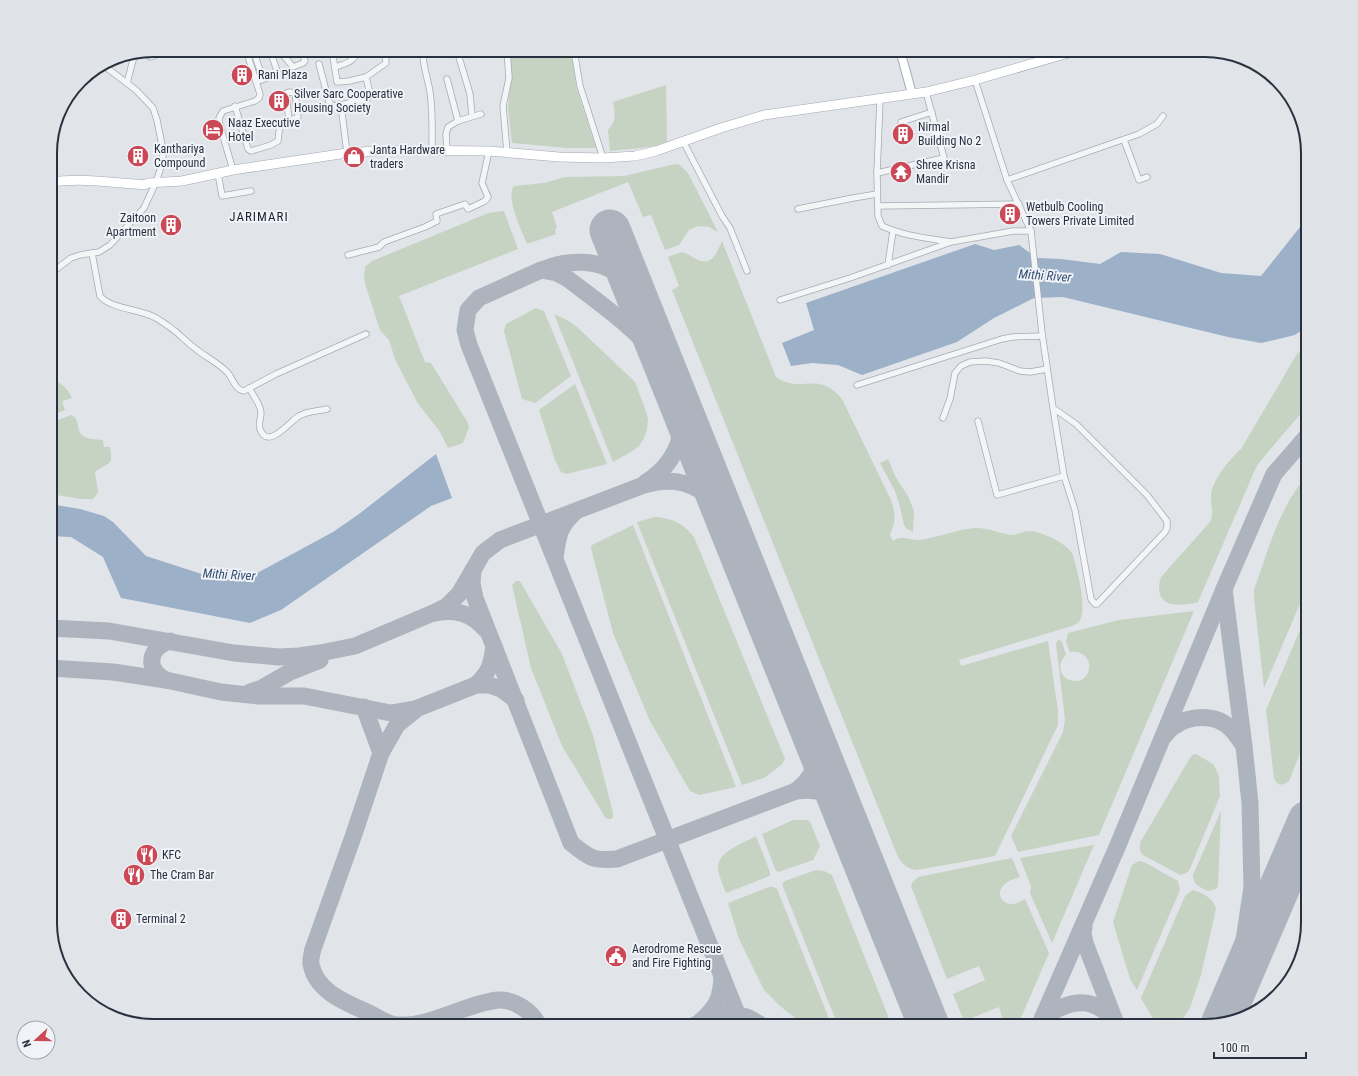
<svg xmlns="http://www.w3.org/2000/svg" width="1358" height="1076" font-family="'Roboto Condensed',sans-serif">
<style>
.green{fill:#c6d3c2}
.water{fill:#9cb0c8}
.lines{fill:none;stroke-linecap:round;stroke-linejoin:round}
.taxiway{stroke:#aeb4be;stroke-width:17}
.runway{stroke:#aeb4be;stroke-width:41}
.minor-casing{stroke:#a6abb3;stroke-width:7}
.secondary-casing{stroke:#a6abb3;stroke-width:10}
.primary-casing{stroke:#a0a8b5;stroke-width:10}
.minor{stroke:#f3f5f7;stroke-width:5.5}
.secondary{stroke:#fff;stroke-width:8}
.primary{stroke:#fff;stroke-width:9}
.labels{text-anchor:middle;stroke-width:4;stroke-linejoin:round;paint-order:stroke}
.poi-label{font-size:12px;fill:#293140;stroke:#f0f3f7;text-anchor:start}
.neighbourhood-label{font-size:13px;letter-spacing:1px;fill:#1c2231;stroke:#f0f3f7}
.water-label{font-size:13px;font-style:italic;fill:#344e74;stroke:#f0f3f7}
.rim{fill:none;stroke:#293140;stroke-width:2}
</style>
<rect width="100%" height="100%" fill="#e1e4e9"/>
<g class="green">
<polygon points="509,50 571,50 577,90 596,148 567,148 512,143 508,109 511,75"/>
<path d="M666,85l1,57 -17,5 -40,4 -2,-21c9,-9 7,-17 5,-28z"/>
<path d="M675,164l5,1 8,8 30,59 -9,-5 -11,-1 -9,4 -10,15 -14,5 -14,-35 -8,2 -15,-35 -76,30 5,15 -2,3 1,4 -29,10c-5,-13 -22,-46 -13,-58l30,-3 21,-6 59,-1z"/>
<polygon points="504,211 518,249 399,296 425,362 431,363 468,423 469,427 463,443 448,448 440,432 417,402 395,359 389,340 380,330 366,287 364,278 365,267 372,261 486,214 494,212"/>
<path d="M722,241l54,136c26,18 41,-8 66,22l49,101c5,15 5,20 -1,35l3,6c8,-7 18,0 27,-1 18,-3 36,-10 54,-12 14,-1 26,6 39,7 5,0 10,-4 15,-4 13,0 39,12 45,24 4,15 16,56 5,68 -2,1 -4,2 -6,3l-113,34 2,6 87,-25 10,70v14l-63,131 -78,14c-9,-1 -14,-5 -19,-13l-226,-567 7,-4 -11,-29 14,-5c5,1 8,4 12,6 17,10 22,-3 28,-17z"/>
<polygon points="536,308 544,311 571,376 535,403 522,399 504,331 506,324"/>
<polygon points="554,314 567,320 577,327 635,382 646,411 648,420 647,429 644,438 639,446 631,452 613,462"/>
<path d="M1308,345v60l-50,59 -4,8 -56,130c-22,6 -46,4 -37,-25l49,-55c4,-8 1,-17 1,-25 0,-16 19,-38 30,-48l56,-95z"/>
<path d="M50,377c9,5 18,11 22,21l-10,3 3,9 -15,6z"/>
<polygon points="575,384 607,464 566,474 561,472 555,460 539,410"/>
<path d="M71,415c9,3 5,13 10,19 5,6 15,5 22,6l1,7h6c4,21 -2,14 -15,25l3,20 -5,7h-12l-31,-5v-71z"/>
<polygon points="888,459 895,476 908,496 914,511 913,532 906,528 904,525 900,507 895,491 880,463"/>
<path d="M1308,475v110l-44,103 -10,-90v-8c14,-39 25,-84 54,-115z"/>
<path d="M655,517c17,1 29,7 39,20l91,222 -3,5 -18,14 -22,7 -105,-263z"/>
<polygon points="633,525 736,787 699,795 690,791 650,721 613,633 591,548 592,545"/>
<polygon points="516,581 519,581 521,583 562,654 593,735 613,813 613,817 611,819 608,819 605,817 562,746 531,668 512,585"/>
<path d="M1194,611l-95,224 -81,17 -7,-16 52,-104 2,-13 -9,-75 2,-5 4,3 4,13c-5,5 -7,10 -5,17 2,4 5,7 9,8 22,8 29,-31 0,-28l-4,-10 2,-9 51,-13z"/>
<polygon points="1308,611 1308,733 1289,781 1286,783 1280,785 1276,782 1274,778 1266,710"/>
<path d="M1196,754l17,10 3,5 3,8 1,19 -31,75 -3,2 -6,2 -37,-20c-4,-4 -4,-9 -2,-14l49,-83 2,-3z"/>
<path d="M1221,811l-3,75 -2,3 -8,2c-8,-4 -15,-6 -15,-16z"/>
<polygon points="793,820 807,820 810,822 820,846 813,860 778,872 775,869 762,834"/>
<path d="M756,836l14,36v4l-44,17c-3,-8 -7,-16 -8,-24 -2,-17 26,-26 38,-33z"/>
<polygon points="1094,845 1052,943 1030,893 1031,886 1020,858"/>
<path d="M1012,858l8,19c-6,2 -14,4 -18,10 -6,8 1,18 11,17 4,0 8,-3 12,-5l24,54 -29,67 -4,6h-27l14,-6 -4,-13 -35,14 -11,-27 32,-14 -6,-14 -32,13 -36,-93 1,-3 6,-6z"/>
<polygon points="1139,861 1144,862 1178,881 1180,890 1137,990 1130,979 1113,922 1132,865"/>
<polygon points="816,870 824,871 832,875 892,1026 838,1026 782,884 785,881"/>
<polygon points="769,887 774,887 777,889 832,1026 805,1026 780,1006 764,990 739,939 728,903"/>
<path d="M1193,890c9,2 21,9 23,19l-15,66 -11,33 -12,18h-21l-16,-28 44,-102z"/>
</g>
<g class="water">
<polygon points="1308,217 1308,326 1295,335 1261,343 1228,337 1063,297 1034,298 994,318 957,342 862,375 838,365 812,363 791,366 782,343 814,330 806,303 975,244 994,250 1019,245 1037,258 1061,259 1100,264 1121,252 1160,254 1221,273 1261,276"/>
<polygon points="436,454 452,498 431,506 281,610 250,623 121,598 103,557 71,537 50,536 50,504 80,509 104,516 113,522 146,556 214,578 238,581 250,577 333,532 359,514"/>
</g>
<g class="lines">
<g class="taxiway">
<path d="M542,270c26,-11 58,-12 80,7 5,4 9,10 13,15"/>
<path d="M663,363c-26,-34 -61,-58 -95,-84l-11,-6 -16,-3 -62,28 -11,12 -3,20 4,15 273,681"/>
<path d="M645,483c20,-12 35,-32 37,-57 1,-7 -1,-15 -2,-22"/>
<path d="M555,557c3,-20 4,-31 20,-45"/>
<path d="M473,570l-1,13 3,15 96,245c18,15 22,18 46,16l179,-68c23,-3 31,1 47,19"/>
<polyline points="1224,589 1244,746 1250,803 1252,887 1244,940 1228,1009"/>
<path d="M435,613c22,-4 36,0 51,17"/>
<path d="M50,628l59,3 125,22 45,4 20,-1 21,-3 35,-7 78,-33 14,-7 12,-12 24,-41 17,-13 141,-54c25,-8 46,-7 67,10 7,5 12,15 17,21"/>
<polyline points="50,668 113,672 166,680 221,692 258,696 304,696 391,713 414,709"/>
<path d="M166,680c-21,-10 -18,-32 4,-39"/>
<path d="M476,685c14,-14 15,-19 18,-39"/>
<polyline points="250,692 262,688 290,672 320,660"/>
<path d="M516,700l-15,-11 -12,-4h-13l-58,23 -21,17 -16,28 -27,81 -41,115c-1,5 -3,11 -2,15 5,28 36,39 58,49 7,4 21,12 28,12 35,2 67,-21 101,-25 16,-1 34,11 41,26"/>
<polyline points="364,707 381,753"/>
<path d="M1164,736c3,-3 6,-7 9,-9 16,-12 43,-14 58,2 5,5 9,11 13,17"/>
<path d="M796,791c18,-15 20,-24 20,-47"/>
<polyline points="1084,927 1083,933 1085,943 1117,1026"/>
<path d="M1043,1017c19,-11 39,-22 60,-7 4,3 7,8 11,12"/>
<path d="M701,1021c16,-14 20,-23 21,-44"/>
<path d="M692,1026c27,-11 44,-20 70,0"/>
<polyline points="1039,1026 1118,845 1224,589 1274,474 1308,435"/>
</g>
<g class="runway">
<polyline points="610,230 929,1026"/>
<polyline points="1222,1022 1308,821"/>
</g>
<g class="minor-casing">
<g id="minor">
<polyline points="163,50 166,53 174,50"/>
<polyline points="189,50 192,50"/>
<polyline points="224,50 226,51 230,50"/>
<polyline points="253,50 263,79"/>
<polyline points="279,50 293,67 303,63 305,61 301,50"/>
<polyline points="311,50 311,51"/>
<polyline points="332,50 337,82 349,81 366,77"/>
<path d="M423,50c-1,15 5,28 7,42 3,20 2,40 2,59"/>
<polyline points="574,50 580,86 603,158"/>
<polyline points="143,52 151,57 163,52"/>
<polyline points="458,54 470,94 472,116"/>
<polyline points="319,64 329,102 333,106 341,105"/>
<path d="M335,67c10,-3 20,-5 22,-17"/>
<polyline points="447,79 458,121"/>
<polyline points="975,80 1007,180 1031,231 1042,333 1053,408 1076,424 1147,495 1167,521 1167,528 1165,532 1097,604 1095,604 1091,599 1075,510 1064,476 1053,408"/>
<polyline points="256,82 278,74 270,50"/>
<polyline points="127,83 133,60 136,53"/>
<path d="M880,99l-3,74 1,43 4,10c22,10 45,12 68,16"/>
<polyline points="235,106 248,149 251,151 271,145 278,141 280,123 297,118 298,117 295,93 289,92 286,93 289,121"/>
<polyline points="901,122 932,112"/>
<polyline points="1124,140 1139,180 1147,177"/>
<polyline points="683,141 722,216 730,228 747,271"/>
<polyline points="447,151 446,134 448,127 458,121 481,114"/>
<polyline points="507,152 503,106 509,78 507,50"/>
<polyline points="347,153 341,105 368,98 370,94 366,77 386,63 385,50"/>
<polyline points="233,170 220,126 219,118 223,111 255,101 259,98 260,94 246,50"/>
<polyline points="218,173 222,196 251,191"/>
<polyline points="877,173 944,158 926,92"/>
<polyline points="1007,180 1139,134 1157,124 1163,116"/>
<polyline points="878,206 1019,204"/>
<polyline points="798,209 853,198 877,194"/>
<polyline points="1026,220 1090,221"/>
<path d="M92,253l8,43c11,13 39,13 54,21 8,4 14,9 21,14 7,6 14,13 21,18 11,9 23,14 32,24 5,6 7,17 16,18l32,-17 90,-40"/>
<polyline points="348,255 379,247 384,242 425,227 437,221 436,214 465,204 468,209 485,201 488,197 482,183 489,151"/>
<polyline points="888,265 893,231"/>
<polyline points="50,274 71,258 80,255 99,252 110,245 144,208 156,182 161,167 163,158 162,145 157,120 153,108 136,90 103,65"/>
<polyline points="780,300 850,278 951,242 1013,231 1031,231"/>
<polyline points="857,385 1002,339 1012,337 1042,336"/>
<path d="M249,388c4,7 12,17 12,25 0,5 -3,11 -1,16 8,22 30,-8 39,-13 8,-5 19,-5 28,-7"/>
<polyline points="943,418 950,399 955,373 961,366 970,362 986,361 999,363 1020,371 1030,372 1047,369"/>
<polyline points="978,421 997,495 1064,476"/>
</g>
</g>
<g class="secondary-casing">
<polyline id="secondary" points="900,50 912,94"/>
</g>
<g class="primary-casing">
<path id="primary" d="M50,182c31,-4 63,0 94,3l4,-2 34,-2 51,-11 114,-17 41,-3 101,1 70,6 44,1 32,-2 21,-5 65,-23 43,-13 162,-23 49,-12 104,-30"/>
</g>
<use href="#minor" class="minor"/>
<use href="#secondary" class="secondary"/>
<use href="#primary" class="primary"/>
</g>
<defs>
<g id="building-disc" transform="scale(1.15)"><circle r="9.5" fill="#cb4857" stroke="#f0f3f7"/><path d="M-4-6H4V6H1V3H-1V6H-4ZM-2.5-4.3h1.7v1.8h-1.7ZM.8-4.3h1.7v1.8H.8ZM-2.5-1h1.7V.8h-1.7ZM.8-1h1.7V.8H.8Z" fill="#fff"/></g>
<g id="hotel-disc" transform="scale(1.15)"><circle r="9.5" fill="#cb4857" stroke="#f0f3f7"/><path d="M-6-4.5h1.5V1H6V5H4.5V3h-9V5H-6ZM-4 0a1.8 1.8 0 1 1 3.6 0ZM.5 0V-2.5h3Q6-2.5 6 0Z" fill="#fff"/></g>
<g id="shop-disc" transform="scale(1.15)"><circle r="9.5" fill="#cb4857" stroke="#f0f3f7"/><path d="M-5-2.5h2.3a2.7 3.5 0 0 1 5.4 0H5L5.5 6h-11ZM-1.5-2.5h3a1.5 2.3 0 0 0-3 0Z" fill="#fff"/></g>
<g id="temple-disc" transform="scale(1.15)"><circle r="9.5" fill="#cb4857" stroke="#f0f3f7"/><path d="M0-6L5-2H3V0L6.5 2.5H4V6H1.5V3h-3V6H-4V2.5H-6.5L-3 0V-2H-5Z" fill="#fff"/></g>
<g id="restaurant-disc" transform="scale(1.15)"><circle r="9.5" fill="#cb4857" stroke="#f0f3f7"/><path d="M-5-6h1v4h1v-4h1v4h1v-4h1v5L-1.5 .5V6h-2V.5L-5-1ZM5-6V6H3V1.5H1.5Q1.5-4 5-6Z" fill="#fff"/></g>
<g id="civic-disc" transform="scale(1.15)"><circle r="9.5" fill="#cb4857" stroke="#f0f3f7"/><path d="M-.6-6.5H3V-4.5H.6V-3L4-1V1h2V6H-6V1h2V-1L-.6-3ZM-1.2 2.5V6h2.4V2.5Z" fill="#fff"/></g>
</defs>
<g fill-rule="evenodd">
<use href="#building-disc" x="242" y="75"/>
<use href="#building-disc" x="279" y="101"/>
<use href="#hotel-disc" x="213" y="130"/>
<use href="#building-disc" x="903" y="134"/>
<use href="#building-disc" x="138" y="156"/>
<use href="#shop-disc" x="354" y="157"/>
<use href="#temple-disc" x="901" y="172"/>
<use href="#building-disc" x="1010" y="214"/>
<use href="#building-disc" x="171" y="225"/>
<use href="#restaurant-disc" x="147" y="855"/>
<use href="#restaurant-disc" x="134" y="875"/>
<use href="#building-disc" x="121" y="919"/>
<use href="#civic-disc" x="616" y="956"/>
</g>
<g class="labels">
<g class="poi-label">
<text x="258" y="79">Rani Plaza</text>
<text x="294" y="98">Silver Sarc Cooperative<tspan x="294" dy="14">Housing Society</tspan></text>
<text x="228" y="127">Naaz Executive<tspan x="228" dy="14">Hotel</tspan></text>
<text x="918" y="131">Nirmal<tspan x="918" dy="14">Building No 2</tspan></text>
<text x="154" y="153">Kanthariya<tspan x="154" dy="14">Compound</tspan></text>
<text x="370" y="154">Janta Hardware<tspan x="370" dy="14">traders</tspan></text>
<text x="916" y="169">Shree Krisna<tspan x="916" dy="14">Mandir</tspan></text>
<text x="1026" y="211">Wetbulb Cooling<tspan x="1026" dy="14">Towers Private Limited</tspan></text>
<text x="156" y="222" text-anchor="end">Zaitoon<tspan x="156" dy="14">Apartment</tspan></text>
<text x="162" y="859">KFC</text>
<text x="150" y="879">The Cram Bar</text>
<text x="136" y="923">Terminal 2</text>
<text x="632" y="953">Aerodrome Rescue<tspan x="632" dy="14">and Fire Fighting</tspan></text>
</g>
<g class="neighbourhood-label">
<text x="259" y="221">JARIMARI</text>
</g>
<g class="water-label">
<text transform="translate(1045 275) rotate(4)" y="5">Mithi River</text>
<text transform="translate(229 574) rotate(3)" y="5">Mithi River</text>
</g>
</g>
<path d="M0 0H1358V1076H0ZM153 57H1205A96 96 0 0 1 1301 153V923A96 96 0 0 1 1205 1019H153A96 96 0 0 1 57 923V153A96 96 0 0 1 153 57Z" fill="#e0e3e8" fill-rule="evenodd"/>
<path class="rim" d="M153 57H1205A96 96 0 0 1 1301 153V923A96 96 0 0 1 1205 1019H153A96 96 0 0 1 57 923V153A96 96 0 0 1 153 57Z"/>
<g transform="translate(36 1040) rotate(249)"><circle r="19" fill="#f0f3f7" stroke="#a0a5ae"/>
<path d="M0-3L7 15L0 10L-7 15Z" fill="#cb4857"/>
<text y="-6" font-size="11" font-weight="bold" text-anchor="middle" fill="#293140">N</text>
</g>
<path d="M1214 1052v6h92v-6" fill="none" stroke="#293140" stroke-width="2"/>
<text x="1220" y="1052" font-size="12" fill="#293140" stroke="#f0f3f7" stroke-width="3" paint-order="stroke">100 m</text>
</svg>
